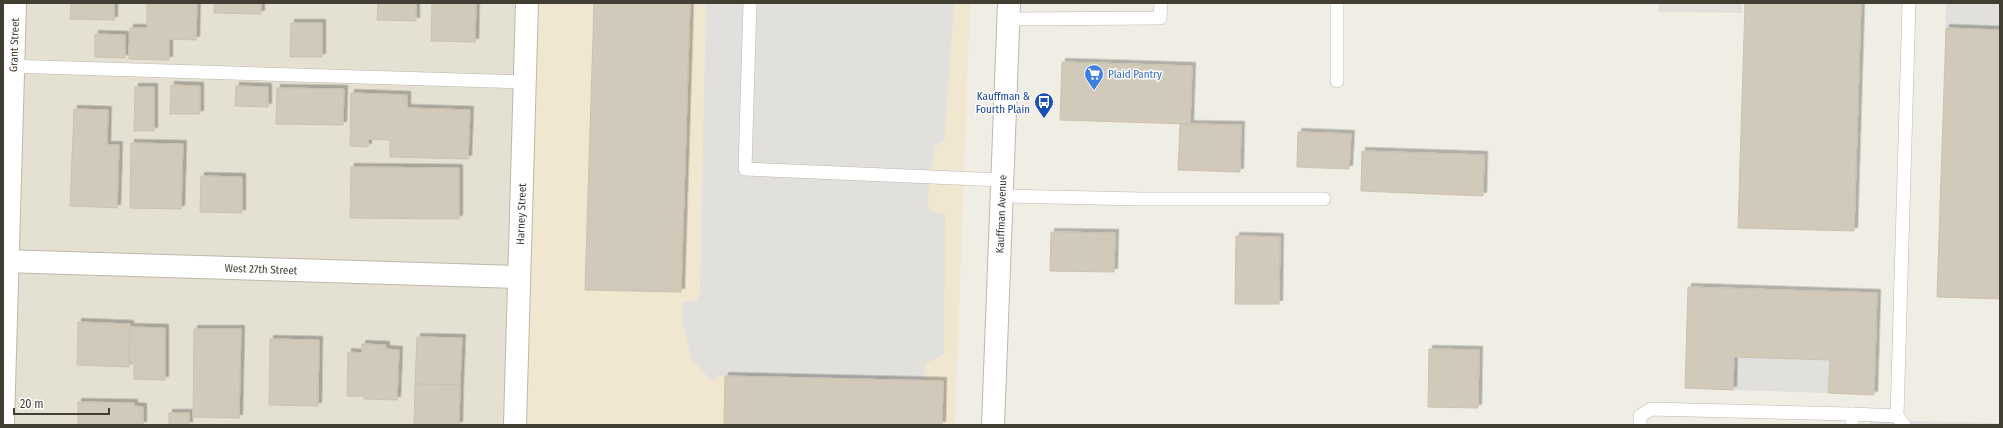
<svg xmlns="http://www.w3.org/2000/svg" width="2003" height="428" font-family="'Fira Sans Condensed',sans-serif">
<style>
.residential{fill:#e4e0d2}
.commercial{fill:#f1e6d0}
.parking{fill:#e1e0dc}
.building{fill:#d1caba;stroke:#cbc2ae;filter:url(#shadow)}
.lines{fill:none;stroke-linecap:round;stroke-linejoin:round}
.service-casing{stroke:#beb8ab;stroke-width:14}
.minor-casing{stroke:#beb8ab;stroke-width:24}
.tertiary-casing{stroke:#beb8ab;stroke-width:24}
.service{stroke:#fff;stroke-width:13}
.minor{stroke:#fff;stroke-width:22}
.tertiary{stroke:#fff;stroke-width:22}
.labels{text-anchor:middle;stroke-width:3;stroke-linejoin:round;paint-order:stroke}
.street-label{font-size:11px;fill:#423e34;stroke:#fff}
.shop-label{font-size:11px;fill:#366cbe;stroke:#fff;text-anchor:start}
.transit-label{font-size:11px;fill:#164399;stroke:#fff;text-anchor:end}
</style>
<defs>
<filter id="shadow"><feDropShadow dx="3.5" dy="-3.5" stdDeviation="0" flood-color="#0004"/></filter>
</defs>
<rect width="100%" height="100%" fill="#f0eee4"/>
<polygon class="residential" points="3,3 523,3 512,425 3,425"/>
<polygon class="commercial" points="523,3 970,3 955,425 512,425"/>
<g class="parking">
<polygon points="706,3 954,3 944,141 935,145 927,205 931,211 945,215 944,354 925,364 924,377 916,381 725,376 716,377 716,383 704,373 692,359 682,321 683,302 696,301 700,292"/>
<polygon points="1659,3 1742,3 1742,13 1658,12"/>
<polygon points="1946,3 2000,3 2000,30 1946,28"/>
<polygon points="1734,357 1830,360 1828,393 1733,390"/>
<polygon points="1870,420 2000,423 2000,425 1870,425"/>
</g>
<g class="building">
<polygon points="71,3 114,3 114,20 70,19"/>
<polygon points="147,3 197,3 196,40 169,39 169,60 129,59 130,28 147,28"/>
<polygon points="214,3 261,3 261,14 214,13"/>
<polygon points="378,3 416,3 416,21 377,20"/>
<polygon points="432,3 476,3 475,42 431,41"/>
<polygon points="594,3 690,3 681,292 585,290"/>
<polygon points="1745,3 1861,3 1854,231 1738,228"/>
<polygon points="291,23 322,23 322,57 290,57"/>
<polygon points="1946,28 2000,30 2000,299 1937,297"/>
<polygon points="95,34 125,35 125,58 95,57"/>
<polygon points="1062,62 1192,66 1190,124 1060,120"/>
<polygon points="171,85 200,86 200,114 170,114"/>
<polygon points="236,86 268,87 268,107 235,106"/>
<polygon points="135,87 154,87 154,131 134,131"/>
<polygon points="277,88 344,89 343,125 276,124"/>
<polygon points="351,93 407,95 407,108 470,110 468,159 390,157 390,140 368,139 368,147 350,146"/>
<polygon points="74,109 108,110 107,145 119,145 117,208 70,206"/>
<polygon points="1180,124 1241,125 1240,172 1178,170"/>
<polygon points="1298,132 1351,134 1349,169 1297,167"/>
<polygon points="131,143 183,144 181,209 130,208"/>
<polygon points="1362,151 1484,155 1483,196 1361,191"/>
<polygon points="351,167 459,168 459,219 350,218"/>
<polygon points="201,176 242,177 242,213 200,212"/>
<polygon points="1051,232 1115,233 1114,272 1050,271"/>
<polygon points="1236,236 1280,237 1279,304 1235,304"/>
<polygon points="1688,287 1877,293 1874,395 1828,393 1830,360 1734,357 1733,390 1685,388"/>
<polygon points="78,322 130,324 129,367 77,365"/>
<polygon points="130,327 165,328 165,380 134,379 134,362 129,362"/>
<polygon points="194,329 241,329 239,418 193,417"/>
<polygon points="417,337 462,338 460,385 415,384"/>
<polygon points="270,339 319,340 318,406 269,405"/>
<polygon points="362,344 386,345 386,349 399,350 397,400 364,399 364,396 347,396 348,352 362,353"/>
<polygon points="1429,349 1479,350 1478,408 1428,407"/>
<polygon points="725,376 943,381 942,425 724,425"/>
<polygon points="415,384 460,385 459,425 414,425"/>
<polygon points="78,402 134,403 134,406 143,407 143,425 78,424"/>
<rect x="169" y="413" width="20" height="12"/>
</g>
<g class="lines">
<g class="service-casing">
<g id="service">
<polyline points="750,3 745,169 1002,180"/>
<polyline points="1337,3 1337,81"/>
<polyline points="1008,19 1160,18 1161,3"/>
<polyline points="7,66 525,82"/>
<polyline points="1002,196 1141,199 1324,199"/>
<polyline points="1852,414 1897,416"/>
<polyline points="1640,425 1640,416 1651,409 1852,414 1852,425"/>
<polyline points="1904,425 1897,416 1909,3"/>
</g>
</g>
<g class="minor-casing">
<g id="minor">
<polyline points="3,261 519,277"/>
<polyline points="3,422 15,3"/>
<polyline points="515,425 527,3"/>
</g>
</g>
<g class="tertiary-casing">
<polyline id="tertiary" points="993,425 1009,3"/>
</g>
<use href="#service" class="service"/>
<use href="#minor" class="minor"/>
<use href="#tertiary" class="tertiary"/>
</g>
<defs>
<g id="supermarket-pin" transform="scale(1)"><path d="M0 17L-7.5 6A9.5 9.5 0 1 1 7.5 6Z" fill="#3f7fe0" stroke="#fff"/><path d="M-6-5.5h2.5l.6 2H6L4.5 2H-2.5L-4.4-4H-6ZM-1.5 3.2a1.3 1.3 0 1 0 .1 0ZM3 3.2a1.3 1.3 0 1 0 .1 0Z" fill="#fff"/></g>
<g id="bus-pin" transform="scale(1)"><path d="M0 17L-7.5 6A9.5 9.5 0 1 1 7.5 6Z" fill="#1a4fb4" stroke="#fff"/><path d="M-5-6H5V4H4V6H2V4H-2V6H-4V4H-5ZM-3.5-4V0h7V-4ZM-3.5 1.2v1.5H-2V1.2ZM2 1.2v1.5H3.5V1.2Z" fill="#fff"/></g>
</defs>
<g fill-rule="evenodd">
<use href="#supermarket-pin" x="1094" y="74"/>
<use href="#bus-pin" x="1044" y="102"/>
</g>
<g class="labels">
<g class="street-label">
<text transform="translate(14 45) rotate(-88)" y="4">Grant Street</text>
<text transform="translate(521 214) rotate(-88)" y="4">Harney Street</text>
<text transform="translate(1001 214) rotate(-88)" y="4">Kauffman Avenue</text>
<text transform="translate(261 269) rotate(2)" y="4">West 27th Street</text>
</g>
<g class="shop-label">
<text x="1108" y="78">Plaid Pantry</text>
</g>
<g class="transit-label">
<text x="1030" y="100">Kauffman &amp;<tspan x="1030" dy="13">Fourth Plain</tspan></text>
</g>
</g>
<rect width="2003" height="428" fill="none" stroke="#423e34" stroke-width="8"/>
<path d="M14 408v6h95v-6" fill="none" stroke="#423e34" stroke-width="2"/>
<text x="20" y="408" font-size="12" fill="#423e34" stroke="#ffffff" stroke-width="3" paint-order="stroke">20 m</text>
</svg>
